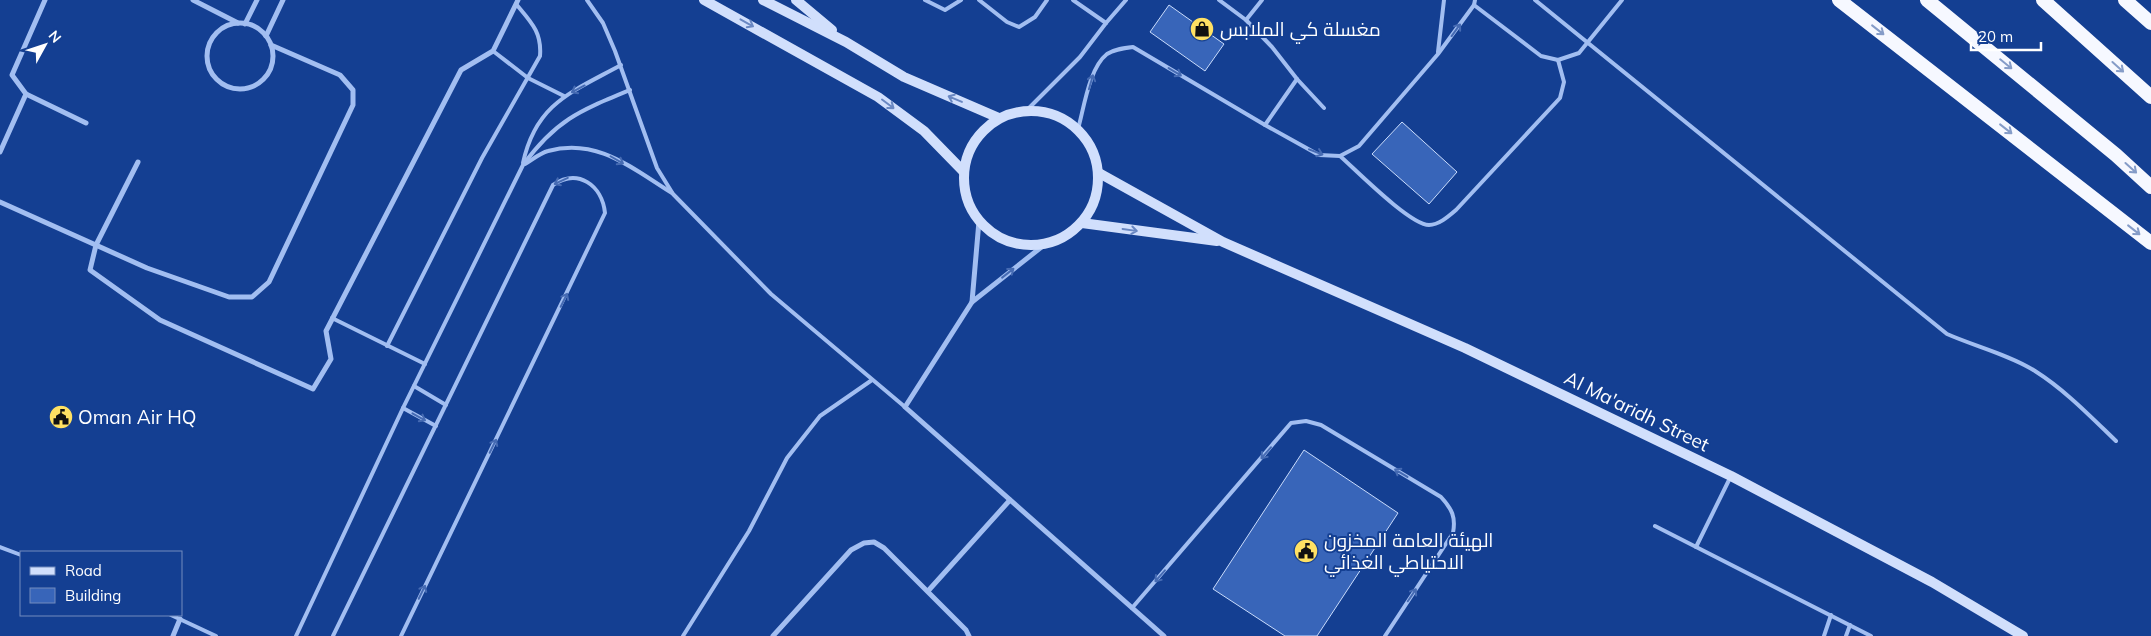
<svg xmlns="http://www.w3.org/2000/svg" width="2151" height="636" font-family="Mulish,Cairo,sans-serif">
<style>
.building{fill:#3865b9;stroke:#cadcfc}
.lines{fill:none;stroke-linecap:round;stroke-linejoin:round}
.service{stroke:#a2bef1;stroke-width:4}
.minor{stroke:#a2bef1;stroke-width:5}
.secondary{stroke:#d1dffc;stroke-width:10}
.trunk{stroke:#f6f8ff;stroke-width:14}
.oneway{stroke:#6987c2}
.oneway2{stroke:#466bb3}
.oneway3{stroke:#859cc8}
.labels{text-anchor:middle;stroke-width:4;stroke-linejoin:round;paint-order:stroke}
.poi-label{font-size:19px;fill:#fff;stroke:#143f92;text-anchor:start}
.street-label{font-size:19px;fill:#fff;stroke:#143f92}
</style>
<rect width="100%" height="100%" fill="#143f92"/>
<g class="building">
<polygon points="1169,5 1224,44 1205,71 1150,32"/>
<polygon points="1402,122 1457,172 1429,204 1372,154"/>
<polygon points="1304,450 1398,513 1317,636 1285,636 1213,589"/>
</g>
<g class="lines">
<g class="service">
<polyline points="587,0 603,23 615,51 657,168 673,194 771,294 905,407"/>
<polyline points="925,0 945,10 961,0"/>
<polyline points="979,0 1007,22 1019,27 1035,17 1047,0"/>
<polyline points="1073,0 1106,23"/>
<polyline points="1219,0 1246,20 1272,47 1297,79 1324,108"/>
<path d="M1535,0l412,334c27,12 63,21 88,37 30,19 55,45 81,70"/>
<polyline points="1474,5 1541,56 1558,60 1579,53 1622,0"/>
<polyline points="1246,20 1262,0"/>
<polyline points="493,51 528,78 564,96"/>
<polyline points="1438,52 1444,0"/>
<polyline points="1027,110 1080,57 1106,23 1126,0"/>
<polyline points="1265,125 1297,79"/>
<path d="M1078,129c6,-21 11,-61 29,-75 8,-5 17,-6 26,-7l132,78 54,30 21,1 19,-10 79,-92 36,-49 1,-5"/>
<path d="M1340,156c16,14 70,69 89,69 10,0 20,-9 27,-15l104,-112 4,-16 -6,-22"/>
<path d="M523,163c13,-60 49,-71 98,-98"/>
<path d="M525,164c7,-4 15,-11 23,-13 49,-14 85,18 124,42"/>
<polyline points="332,318 425,364"/>
<path d="M387,346l95,-188 58,-102c2,-24 -9,-34 -24,-52"/>
<polyline points="414,386 446,405"/>
<polyline points="403,408 436,426"/>
<polyline points="1655,526 1871,636"/>
<polyline points="0,547 21,555"/>
<polyline points="1696,547 1730,478"/>
<path d="M1132,608l159,-185 15,-2 15,4 120,72c11,12 15,20 12,36l-68,103"/>
<polyline points="171,615 216,636"/>
<path d="M296,636l107,-228 120,-243c33,-45 56,-54 107,-75"/>
<path d="M333,636l220,-451c25,-17 49,0 52,28l-204,423"/>
<polyline points="683,636 749,531 787,458 820,416 872,380"/>
<polyline points="1824,636 1831,615"/>
<polyline points="1846,636 1850,625"/>
</g>
<g class="minor">
<polyline points="45,0 12,75 26,94 86,123"/>
<polyline points="193,0 238,23"/>
<circle cx="240" cy="56" r="33"/>
<polyline points="245,24 257,0"/>
<polyline points="266,36 283,0"/>
<polyline points="0,152 26,94"/>
<polyline points="138,162 96,245 90,270 160,320 313,389 331,359 326,331 461,70 493,51 518,0"/>
<polyline points="0,202 147,268 229,297 252,297 269,282 353,105 353,90 340,75 271,45"/>
<polyline points="1044,245 972,302 905,407 1164,636"/>
<polyline points="972,302 979,221"/>
<polyline points="928,591 1010,500"/>
<polyline points="173,636 180,619"/>
<polyline points="773,636 851,550 864,543 874,542 884,548 966,630 969,636"/>
</g>
<g class="secondary">
<polyline points="704,0 878,97 924,131 964,172"/>
<polyline points="763,0 846,42 904,77 999,118"/>
<polyline points="796,0 832,30"/>
<circle cx="1031" cy="178" r="67"/>
<polyline points="1099,173 1223,242 1465,348 1731,476 1932,582 2023,636"/>
<polyline points="1082,223 1217,241"/>
</g>
<g class="trunk">
<polyline points="1839,0 2151,243"/>
<polyline points="1927,0 2116,155 2151,187"/>
<polyline points="2043,0 2151,97"/>
<polyline points="2125,0 2151,23"/>
</g>
</g>
<defs><path id="oneway-shaft" d="M-6 0H5M1.5-3L5.5 0L1.5 3" fill="none" stroke-width="1.6" stroke-linecap="round" stroke-linejoin="round" transform="scale(1.25)"/></defs>
<g class="oneway">
<use href="#oneway-shaft" transform="translate(747 23) rotate(29)"/>
<use href="#oneway-shaft" transform="translate(955 99) rotate(-157)"/>
<use href="#oneway-shaft" transform="translate(888 104) rotate(37)"/>
<use href="#oneway-shaft" transform="translate(1130 230) rotate(8)"/>
</g>
<g class="oneway2">
<use href="#oneway-shaft" transform="translate(1456 30) rotate(-54)"/>
<use href="#oneway-shaft" transform="translate(1175 72) rotate(31)"/>
<use href="#oneway-shaft" transform="translate(1091 82) rotate(-74)"/>
<use href="#oneway-shaft" transform="translate(578 89) rotate(152)"/>
<use href="#oneway-shaft" transform="translate(1316 152) rotate(21)"/>
<use href="#oneway-shaft" transform="translate(617 160) rotate(30)"/>
<use href="#oneway-shaft" transform="translate(561 181) rotate(155)"/>
<use href="#oneway-shaft" transform="translate(1008 273) rotate(-38)"/>
<use href="#oneway-shaft" transform="translate(564 300) rotate(-64)"/>
<use href="#oneway-shaft" transform="translate(419 417) rotate(29)"/>
<use href="#oneway-shaft" transform="translate(493 446) rotate(-64)"/>
<use href="#oneway-shaft" transform="translate(1266 453) rotate(131)"/>
<use href="#oneway-shaft" transform="translate(1401 473) rotate(-149)"/>
<use href="#oneway-shaft" transform="translate(1160 576) rotate(131)"/>
<use href="#oneway-shaft" transform="translate(422 592) rotate(-64)"/>
<use href="#oneway-shaft" transform="translate(1412 595) rotate(-56)"/>
</g>
<g class="oneway3">
<use href="#oneway-shaft" transform="translate(1878 30) rotate(38)"/>
<use href="#oneway-shaft" transform="translate(2006 64) rotate(39)"/>
<use href="#oneway-shaft" transform="translate(2118 67) rotate(42)"/>
<use href="#oneway-shaft" transform="translate(2006 129) rotate(38)"/>
<use href="#oneway-shaft" transform="translate(2131 168) rotate(42)"/>
<use href="#oneway-shaft" transform="translate(2134 230) rotate(38)"/>
</g>
<defs>
<g id="shop-disc" transform="scale(1.25)"><circle r="9.5" fill="#ffe163" stroke="#143f92"/><path d="M-5-2.5h2.3a2.7 3.5 0 0 1 5.4 0H5L5.5 6h-11ZM-1.5-2.5h3a1.5 2.3 0 0 0-3 0Z" fill="#111"/></g>
<g id="civic-disc" transform="scale(1.25)"><circle r="9.5" fill="#ffe163" stroke="#143f92"/><path d="M-.6-6.5H3V-4.5H.6V-3L4-1V1h2V6H-6V1h2V-1L-.6-3ZM-1.2 2.5V6h2.4V2.5Z" fill="#111"/></g>
</defs>
<g fill-rule="evenodd">
<use href="#shop-disc" x="1202" y="29"/>
<use href="#civic-disc" x="61" y="417"/>
<use href="#civic-disc" x="1306" y="551"/>
</g>
<g class="labels">
<g class="poi-label">
<text x="1220" y="36">مغسلة كي الملابس</text>
<text x="78" y="424">Oman Air HQ</text>
<text x="1324" y="547">الهيئة العامة المخزون<tspan x="1324" dy="22">الاحتياطي الغذائي</tspan></text>
</g>
<g class="street-label">
<text transform="translate(1637 411) rotate(26)" y="7">Al Ma'aridh Street</text>
</g>
</g>
<rect x="20" y="551" width="162" height="65" fill="#143f92" stroke="#728cbe"/>
<rect x="30" y="567" width="25" height="8" fill="#d1dffc" stroke="#728cbe"/>
<text x="65" y="576" font-size="15" fill="#ffffff">Road</text>
<rect x="30" y="588" width="25" height="15" fill="#3865b9" stroke="#728cbe"/>
<text x="65" y="601" font-size="15" fill="#ffffff">Building</text>
<g transform="translate(45 45) rotate(50)" stroke="#143f92" stroke-width="4" paint-order="stroke">
<path d="M0-4L9 19L0 12L-9 19Z" fill="#ffffff"/>
<text y="-8" font-size="14" font-weight="bold" text-anchor="middle" fill="#ffffff">N</text>
</g>
<path d="M1971 42v8h70v-8" fill="none" stroke="#ffffff" stroke-width="2.5"/>
<text x="1978" y="42" font-size="15" fill="#ffffff" stroke="#143f92" stroke-width="4" paint-order="stroke">20 m</text>
</svg>
